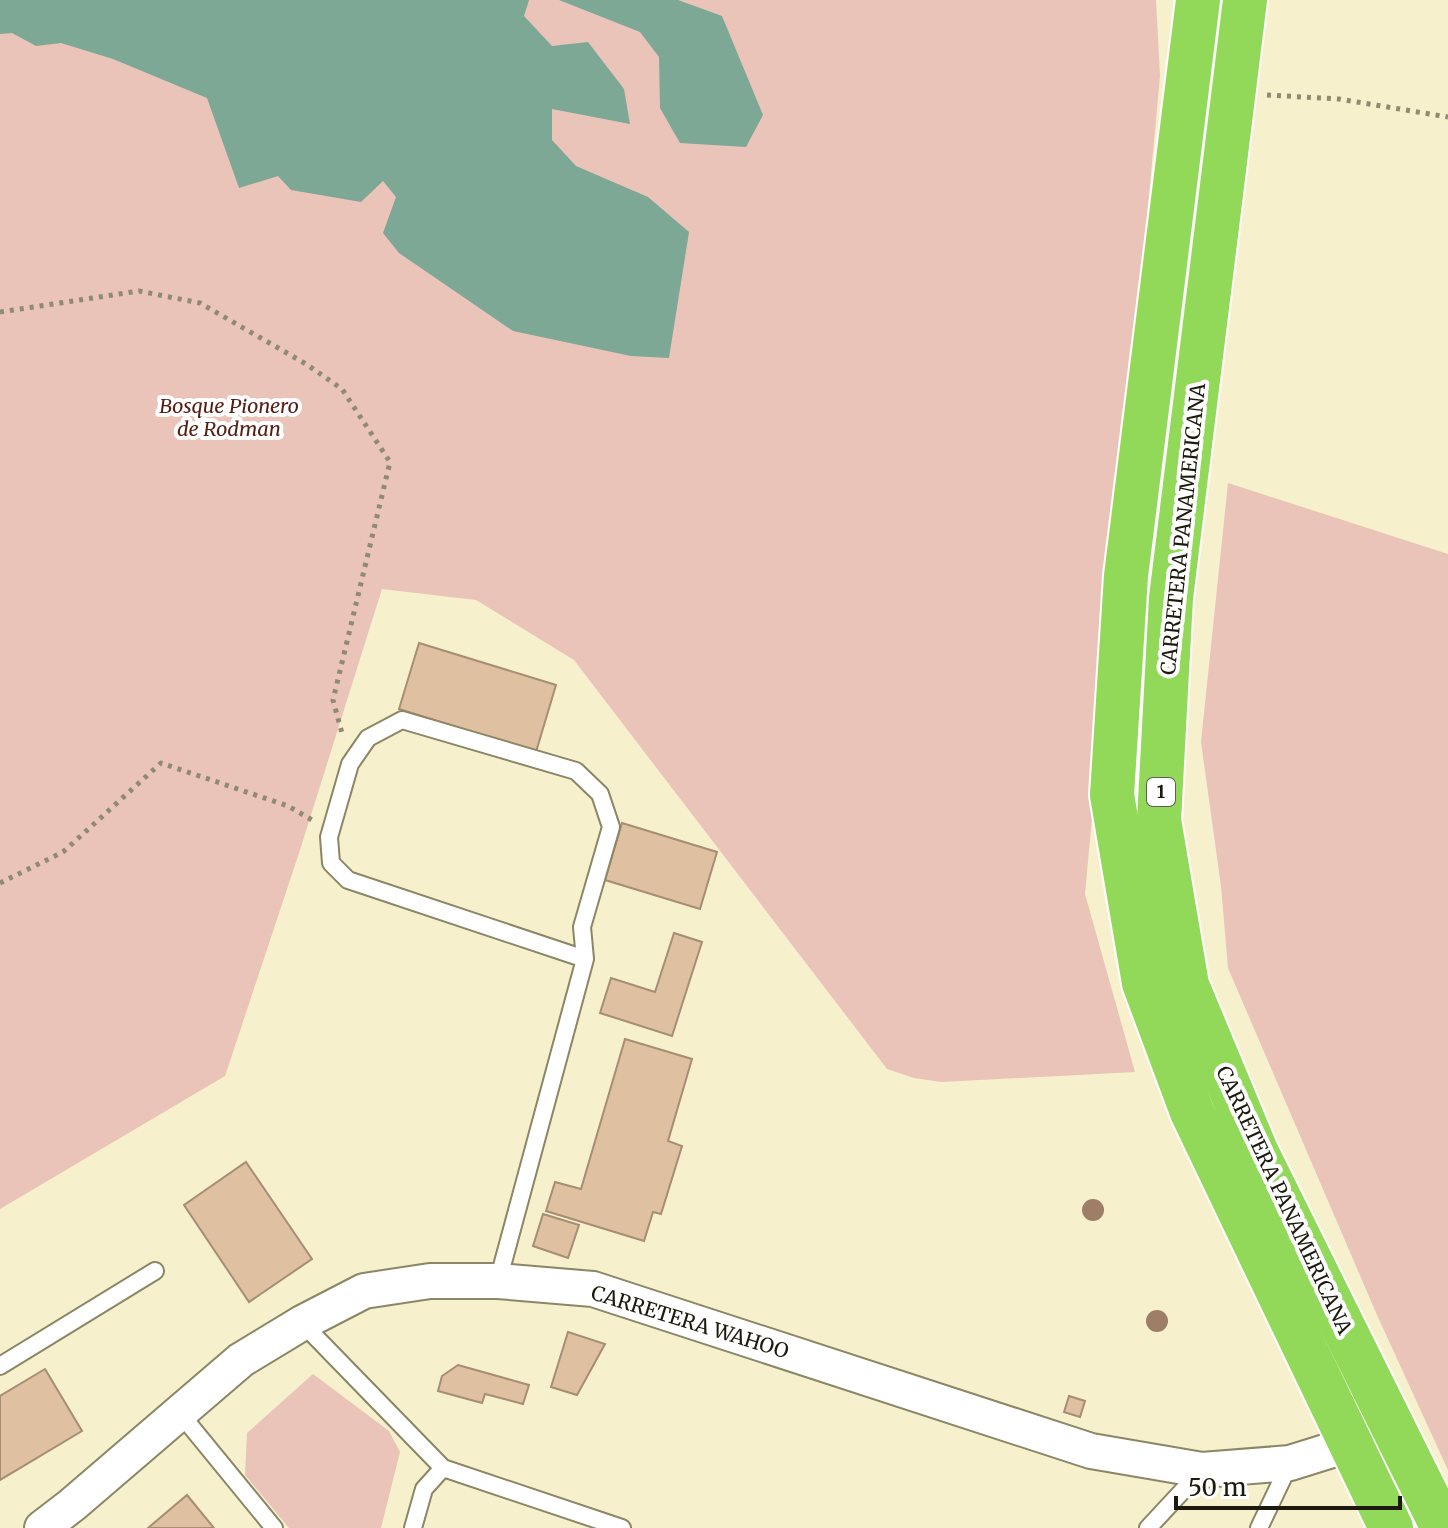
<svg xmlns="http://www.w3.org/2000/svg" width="1448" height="1528" font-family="Merriweather,serif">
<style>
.green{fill:#eac3b9}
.water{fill:#7ca895}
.building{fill:#dfc0a1;stroke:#a68d74;stroke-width:2}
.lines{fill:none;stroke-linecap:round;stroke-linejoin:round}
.lane-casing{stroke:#8b8665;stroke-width:20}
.street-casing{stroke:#8b8665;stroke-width:38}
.highway-casing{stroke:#fff;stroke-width:48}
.path{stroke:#8f8b72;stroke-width:5;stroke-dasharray:4 6;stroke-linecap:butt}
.lane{stroke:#fff;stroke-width:16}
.street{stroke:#fff;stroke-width:34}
.highway{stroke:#93d959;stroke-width:44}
.tree{fill:#9f7e67}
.labels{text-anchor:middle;stroke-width:8;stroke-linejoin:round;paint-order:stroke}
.shield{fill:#fff;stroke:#605f56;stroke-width:2}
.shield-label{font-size:18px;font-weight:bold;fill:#1c1a0d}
.park-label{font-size:20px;font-style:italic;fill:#572014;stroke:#fff}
.street-label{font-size:20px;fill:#1c1a0d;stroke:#fff}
</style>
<rect width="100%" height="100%" fill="#f6f0cd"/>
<g class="green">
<polygon points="0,0 1156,0 1160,76 1085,894 1135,1072 941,1082 914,1078 887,1069 574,660 476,600 382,589 299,853 225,1076 0,1209"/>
<polygon points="1228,483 1448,554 1448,1470 1377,1315 1228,968 1221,886 1201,742"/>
<polygon points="313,1374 389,1431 400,1452 381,1528 289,1528 245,1475 247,1433"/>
</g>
<g class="water">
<polygon points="0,0 529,0 524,16 552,46 588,42 624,89 630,124 552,109 552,140 576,166 648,197 689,232 669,358 631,356 513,331 399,253 383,233 396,197 383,181 361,202 291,190 278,176 239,188 207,98 113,59 61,43 36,46 12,33 0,34"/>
<polygon points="559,0 678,0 722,16 763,115 746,147 680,143 660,108 659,57 640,32"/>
</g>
<g class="building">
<polygon points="419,643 556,685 536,752 399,709"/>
<polygon points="622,823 717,852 700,909 605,880"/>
<polygon points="674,933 702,942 672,1036 600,1013 611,978 655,992"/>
<polygon points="625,1039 692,1059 668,1141 682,1146 661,1214 653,1212 644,1241 546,1211 555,1182 581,1189"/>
<polygon points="246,1162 312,1259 249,1302 184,1205"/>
<polygon points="543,1214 579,1225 568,1258 533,1246"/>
<polygon points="568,1332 605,1344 577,1395 551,1387"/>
<polygon points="458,1365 529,1385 523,1404 485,1394 482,1403 438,1391 442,1376"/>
<polygon points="45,1369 82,1431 0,1480 0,1396"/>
<polygon points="1069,1396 1085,1401 1080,1417 1064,1412"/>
<polygon points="187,1495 214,1528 148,1528"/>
</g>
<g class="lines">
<g class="lane-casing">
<g id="lane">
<polyline points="498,1281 585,959 582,927 611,827 600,794 576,771 402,720 368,738 350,764 329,837 331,863 348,880 585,959"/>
<polyline points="302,1323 443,1468 622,1528"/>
<polyline points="0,1366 155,1271"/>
<polyline points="179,1412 274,1528"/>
<polyline points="413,1528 424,1489 443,1468"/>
<polyline points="1148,1528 1201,1471"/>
<polyline points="1259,1528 1290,1463"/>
</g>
</g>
<g class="street-casing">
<polyline id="street" points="42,1528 72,1505 241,1360 302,1323 364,1291 430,1281 498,1281 593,1289 1091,1451 1202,1470 1290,1463 1351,1444"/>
</g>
<g class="highway-casing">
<g id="highway">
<polyline points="1198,0 1126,576 1112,795 1144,983 1192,1112 1391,1528"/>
<polyline points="1245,0 1171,598 1159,820 1187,985 1256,1151 1443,1528"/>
</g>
</g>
<g class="path">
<polyline points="1267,95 1339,99 1448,117"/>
<polyline points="0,312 139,291 200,303 306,364 342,389 390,462 333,700 343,737"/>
<polyline points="0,883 63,852 161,763 288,806 312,820"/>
</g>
<use href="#lane" class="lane"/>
<use href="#street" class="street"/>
<use href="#highway" class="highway"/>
</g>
<g class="tree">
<circle cx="1093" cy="1210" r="11"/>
<circle cx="1157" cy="1321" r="11"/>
</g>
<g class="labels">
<rect class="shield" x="1147" y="778" width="28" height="28" rx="6"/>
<g class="shield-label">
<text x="1161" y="798">1</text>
</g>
<g class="park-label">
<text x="229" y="413">Bosque Pionero<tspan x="229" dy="23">de Rodman</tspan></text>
</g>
<g class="street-label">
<text transform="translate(1183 529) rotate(-84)" y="7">CARRETERA PANAMERICANA</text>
<text transform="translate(1284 1200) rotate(65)" y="7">CARRETERA PANAMERICANA</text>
<text transform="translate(690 1322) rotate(17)" y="7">CARRETERA WAHOO</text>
</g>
</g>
<path d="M1176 1496v12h224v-12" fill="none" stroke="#1c1a0d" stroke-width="4"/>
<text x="1188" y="1496" font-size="24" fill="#1c1a0d" stroke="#ffffff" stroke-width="6" paint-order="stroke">50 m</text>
</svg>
